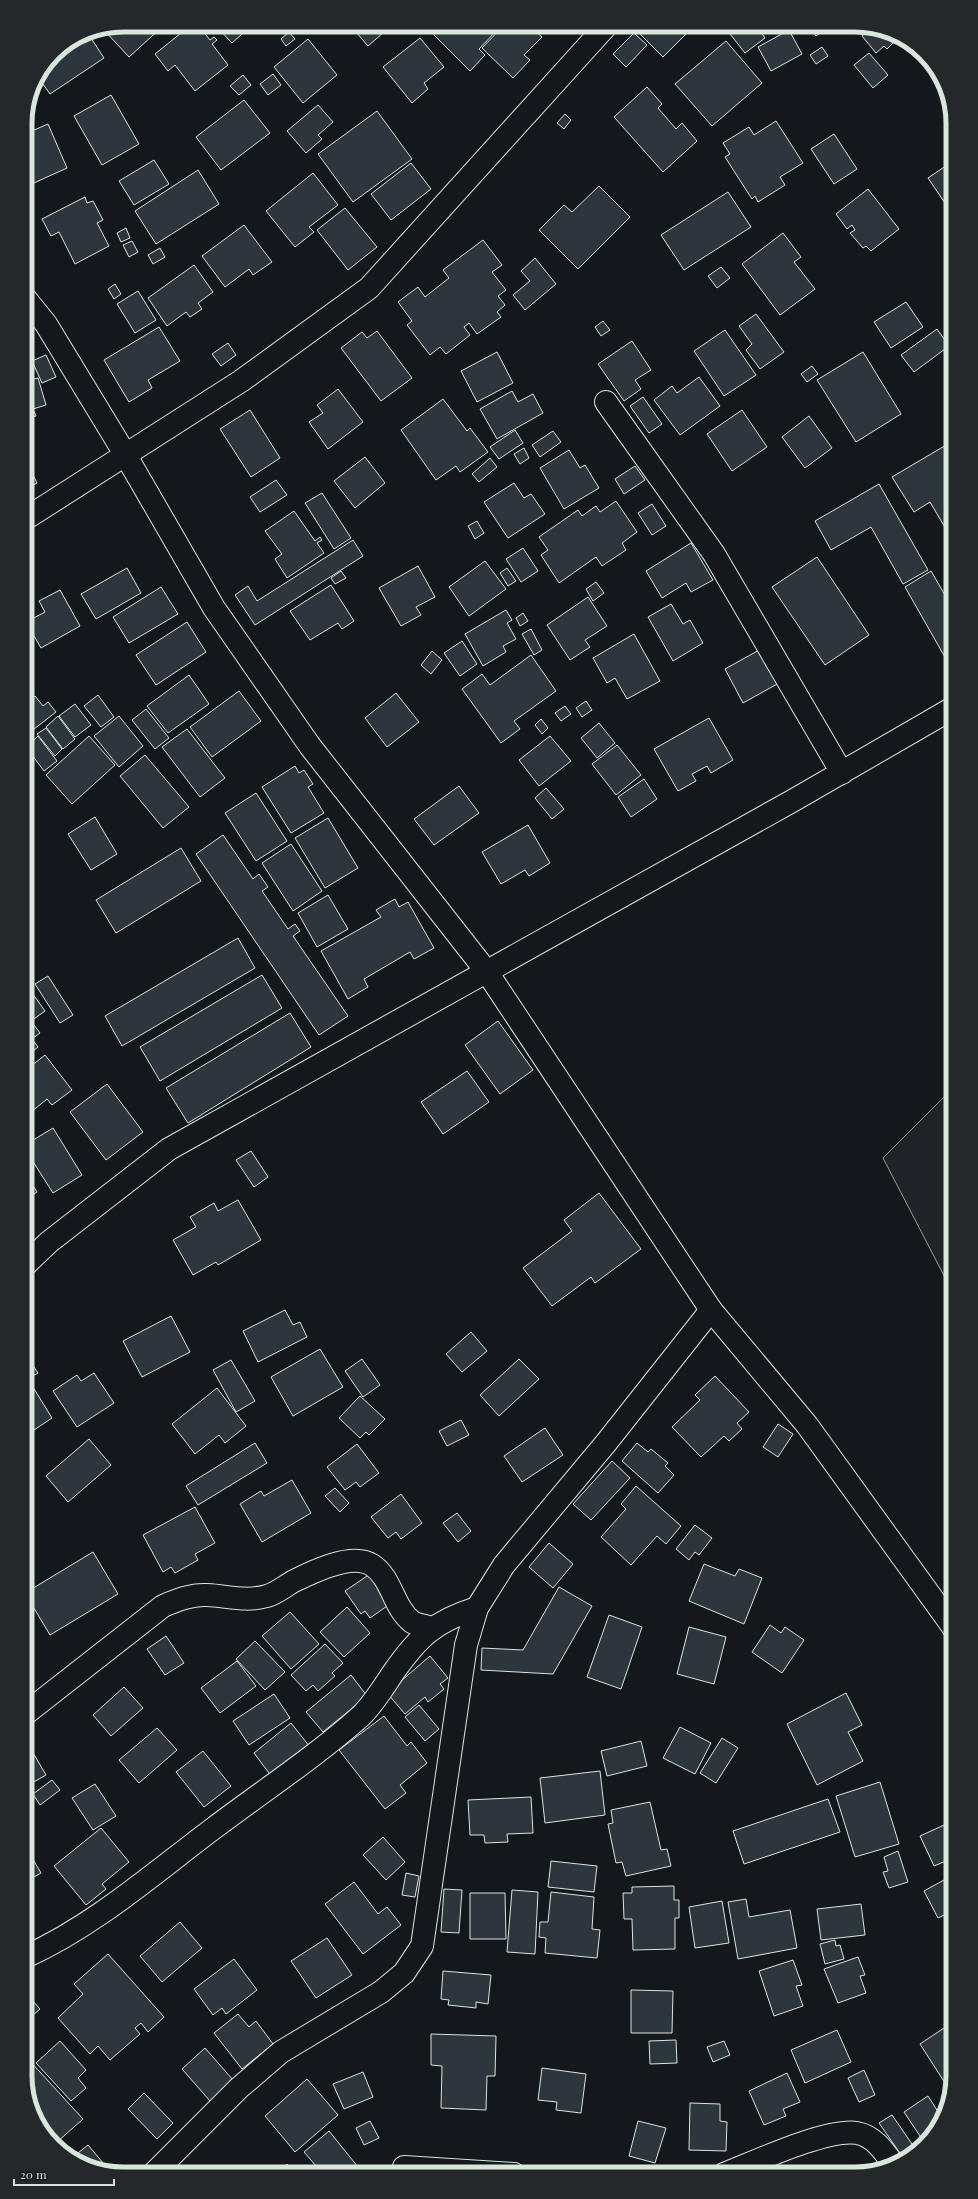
<svg xmlns="http://www.w3.org/2000/svg" width="978" height="2199" font-family="'Playfair Display',serif">
<style>
.green{fill:#202428;stroke:#939e99}
.building{fill:#2c363c;stroke:#d8e6dc}
.lines{fill:none;stroke-linecap:round;stroke-linejoin:round}
.street-casing{stroke:#d8e6dc;stroke-width:24}
.street{stroke:#14181c;stroke-width:22}
.rim{fill:none;stroke:#d8e6dc;stroke-width:5}
</style>
<rect width="100%" height="100%" fill="#14181c"/>
<polygon class="green" points="953,1088 953,1293 883,1158"/>
<g class="building">
<polygon points="123,25 160,25 162,27 129,57 103,29"/>
<polygon points="191,25 198,25 210,40 214,37 217,40 212,44 228,65 195,91 175,65 168,71 155,54"/>
<polygon points="215,25 252,25 232,43"/>
<polygon points="350,25 392,25 368,46"/>
<polygon points="440,25 496,25 499,28 479,49 485,55 470,71 432,33"/>
<polygon points="504,25 529,25 542,37 524,55 530,60 513,78 482,48"/>
<polygon points="576,25 584,25 579,29"/>
<polygon points="635,25 695,25 663,57 633,27"/>
<polygon points="742,25 756,25 765,38 745,53 730,34"/>
<polygon points="808,25 831,25 816,36"/>
<polygon points="870,29 897,39 887,49 884,46 876,53 862,36"/>
<polygon points="789,30 802,54 771,71 758,47"/>
<polygon points="87,32 104,58 50,94 38,77 54,54"/>
<polygon points="289,32 295,39 286,46 281,39"/>
<polygon points="634,33 647,45 626,67 613,54"/>
<polygon points="420,38 444,67 424,83 428,89 412,103 383,67"/>
<polygon points="308,39 337,75 303,103 274,67"/>
<polygon points="726,41 762,83 712,126 675,84"/>
<polygon points="822,47 828,56 816,64 810,55"/>
<polygon points="869,53 888,75 873,88 854,65"/>
<polygon points="273,74 281,85 268,95 260,84"/>
<polygon points="243,75 251,85 239,95 230,86"/>
<polygon points="647,87 662,104 658,108 676,129 682,123 697,141 663,172 614,117"/>
<polygon points="111,95 139,144 102,165 74,116"/>
<polygon points="244,100 270,133 221,170 196,137"/>
<polygon points="318,105 333,122 318,135 322,139 306,153 287,131"/>
<polygon points="377,111 412,159 353,202 318,154"/>
<polygon points="565,114 571,120 564,129 557,123"/>
<polygon points="776,121 803,163 780,177 785,185 758,202 755,196 752,199 725,157 730,154 723,143 749,127 754,135"/>
<polygon points="48,124 67,168 25,187 25,134"/>
<polygon points="834,134 857,169 834,184 811,149"/>
<polygon points="154,160 169,184 134,205 119,181"/>
<polygon points="953,161 953,215 928,178"/>
<polygon points="411,163 431,189 391,220 371,194"/>
<polygon points="198,170 219,204 156,244 135,211"/>
<polygon points="313,173 338,205 309,227 314,232 295,247 266,211"/>
<polygon points="599,186 630,217 578,269 539,230 564,205 572,212"/>
<polygon points="868,189 899,229 871,251 866,246 863,248 850,233 855,230 852,225 847,229 836,214"/>
<polygon points="728,192 751,227 684,270 661,235"/>
<polygon points="85,197 87,203 93,201 103,220 97,223 109,246 75,264 59,232 51,236 42,219"/>
<polygon points="345,208 377,247 348,270 317,230"/>
<polygon points="244,225 272,262 253,275 249,269 225,287 202,256"/>
<polygon points="126,228 130,238 121,242 117,233"/>
<polygon points="783,233 801,257 794,262 815,289 780,315 742,264"/>
<polygon points="483,240 502,265 492,272 506,290 498,296 505,305 497,312 501,317 477,334 469,323 464,327 470,335 446,354 440,347 430,355 407,325 412,321 398,302 418,287 425,297 449,278 443,270"/>
<polygon points="132,241 138,252 129,257 123,245"/>
<polygon points="160,248 165,257 153,264 148,255"/>
<polygon points="535,258 556,284 525,310 513,295 530,281 521,271"/>
<polygon points="194,265 213,292 198,303 202,309 190,317 186,312 167,326 148,298"/>
<polygon points="721,267 730,278 717,288 708,276"/>
<polygon points="115,284 121,294 114,299 108,289"/>
<polygon points="138,291 156,320 135,333 117,304"/>
<polygon points="906,302 923,327 891,348 874,322"/>
<polygon points="756,314 784,352 760,369 746,350 752,344 739,326"/>
<polygon points="603,321 610,330 601,336 595,327"/>
<polygon points="159,327 180,361 148,380 152,388 129,402 104,360"/>
<polygon points="937,329 949,346 914,372 901,355"/>
<polygon points="725,330 756,375 724,396 694,351"/>
<polygon points="377,331 412,378 381,401 341,348 362,332 367,338"/>
<polygon points="25,338 34,358 25,362"/>
<polygon points="632,341 651,370 635,380 641,389 624,401 598,364"/>
<polygon points="228,343 236,355 221,366 212,354"/>
<polygon points="497,352 513,383 477,402 461,371"/>
<polygon points="863,352 901,414 856,442 817,380"/>
<polygon points="46,355 56,377 42,383 32,361"/>
<polygon points="812,366 818,374 807,382 801,374"/>
<polygon points="699,377 720,406 680,435 654,400 672,386 677,393"/>
<polygon points="38,378 46,405 33,409 36,416 25,419 25,381"/>
<polygon points="338,389 363,422 328,449 309,422 323,413 317,405"/>
<polygon points="512,391 518,402 533,394 543,413 497,439 480,409"/>
<polygon points="643,397 662,424 649,433 630,406"/>
<polygon points="443,399 467,431 470,428 488,452 460,472 456,466 436,480 401,430"/>
<polygon points="250,410 280,458 251,477 220,429"/>
<polygon points="742,410 767,447 732,471 707,434"/>
<polygon points="809,416 832,448 805,468 782,437"/>
<polygon points="515,430 523,443 499,459 490,447"/>
<polygon points="553,431 561,442 540,457 532,445"/>
<polygon points="953,441 953,541 930,502 914,512 892,477"/>
<polygon points="524,448 529,458 520,464 514,454"/>
<polygon points="569,450 580,468 585,465 599,488 564,509 540,468"/>
<polygon points="365,457 385,483 355,508 334,481"/>
<polygon points="490,458 497,467 479,482 472,474"/>
<polygon points="635,466 645,480 624,494 615,479"/>
<polygon points="25,470 27,472 31,471 37,483 25,490"/>
<polygon points="276,480 287,495 260,512 250,497"/>
<polygon points="514,483 524,498 531,494 545,514 508,538 484,502"/>
<polygon points="879,484 928,570 903,584 871,527 831,550 815,521"/>
<polygon points="322,493 351,538 334,549 305,503"/>
<polygon points="616,501 637,532 622,543 626,550 602,566 596,557 559,583 541,555 548,550 539,537 578,510 582,516 596,506 600,512"/>
<polygon points="652,504 666,526 652,535 638,513"/>
<polygon points="294,511 315,541 320,537 322,540 317,543 324,553 287,578 275,559 282,554 265,531"/>
<polygon points="477,521 484,533 475,539 468,526"/>
<polygon points="353,540 363,556 255,625 235,595 248,586 257,601"/>
<polygon points="691,543 713,580 691,592 686,583 662,598 646,571"/>
<polygon points="523,548 538,571 521,582 506,559"/>
<polygon points="817,557 869,635 825,665 772,587"/>
<polygon points="485,561 506,589 469,616 449,587"/>
<polygon points="418,566 435,597 416,607 421,615 401,626 379,588"/>
<polygon points="127,568 141,593 96,619 81,594"/>
<polygon points="507,568 516,581 508,586 500,573"/>
<polygon points="341,571 346,578 335,584 331,578"/>
<polygon points="931,571 953,609 953,656 946,659 905,587"/>
<polygon points="596,582 604,593 593,601 586,589"/>
<polygon points="331,585 354,621 342,629 338,623 310,640 290,611"/>
<polygon points="161,587 178,614 129,643 113,617"/>
<polygon points="60,590 80,626 41,648 26,622 45,612 39,601"/>
<polygon points="588,597 607,626 585,640 590,647 570,660 547,625"/>
<polygon points="671,604 683,624 690,620 703,643 673,661 648,617"/>
<polygon points="506,610 512,620 507,623 516,639 503,646 506,652 483,666 465,634"/>
<polygon points="523,613 528,621 520,626 516,618"/>
<polygon points="187,622 206,652 156,685 136,655"/>
<polygon points="531,629 542,650 534,655 522,634"/>
<polygon points="634,634 660,681 627,699 615,678 607,683 593,658"/>
<polygon points="462,641 477,664 460,676 444,653"/>
<polygon points="761,649 779,683 743,703 725,669"/>
<polygon points="432,651 442,660 431,674 421,665"/>
<polygon points="531,655 556,691 514,721 520,729 501,743 462,689 482,674 490,685"/>
<polygon points="189,675 209,704 168,733 147,706"/>
<polygon points="239,691 261,721 212,757 190,727"/>
<polygon points="396,693 419,722 387,747 365,718"/>
<polygon points="98,695 114,717 101,727 84,706"/>
<polygon points="35,696 43,706 48,702 56,712 25,736 25,704"/>
<polygon points="586,701 592,710 582,717 576,708"/>
<polygon points="75,704 91,725 75,737 59,716"/>
<polygon points="565,706 571,714 561,721 555,713"/>
<polygon points="146,709 169,738 155,749 132,720"/>
<polygon points="58,716 75,739 63,749 46,727"/>
<polygon points="119,716 143,746 119,767 94,736"/>
<polygon points="709,718 733,760 711,773 707,766 692,774 696,781 678,791 654,749"/>
<polygon points="541,719 548,728 542,734 535,725"/>
<polygon points="599,723 615,743 597,758 581,738"/>
<polygon points="46,728 62,749 55,756 37,734"/>
<polygon points="187,729 225,778 200,797 162,747"/>
<polygon points="38,736 57,761 44,771 26,747"/>
<polygon points="89,736 115,765 72,804 46,775"/>
<polygon points="550,736 571,761 539,786 519,760"/>
<polygon points="617,745 641,775 616,795 592,764"/>
<polygon points="145,755 189,807 163,828 120,776"/>
<polygon points="295,766 299,773 304,770 313,784 308,787 324,813 291,833 262,787"/>
<polygon points="644,779 657,799 631,817 618,797"/>
<polygon points="459,786 479,813 434,845 414,819"/>
<polygon points="546,788 564,809 552,819 535,798"/>
<polygon points="256,793 287,841 256,861 225,813"/>
<polygon points="25,804 30,812 25,815"/>
<polygon points="95,817 117,854 91,870 68,834"/>
<polygon points="328,818 358,868 325,888 295,838"/>
<polygon points="528,825 550,863 529,876 525,870 501,884 482,852"/>
<polygon points="223,835 253,879 259,874 268,887 262,891 288,929 295,924 300,931 293,936 348,1016 319,1035 196,854"/>
<polygon points="291,844 322,891 293,911 262,863"/>
<polygon points="181,848 201,881 116,933 96,900"/>
<polygon points="328,895 348,929 317,947 298,913"/>
<polygon points="395,899 399,907 408,902 434,948 414,959 410,952 364,979 368,987 348,999 321,951 381,917 376,910"/>
<polygon points="238,938 255,968 122,1046 105,1016"/>
<polygon points="262,975 282,1008 160,1081 140,1047"/>
<polygon points="48,976 73,1015 60,1023 35,984"/>
<polygon points="27,986 45,1011 31,1021 40,1033 32,1039 38,1047 28,1055 32,1060 25,1065 25,987"/>
<polygon points="290,1013 311,1047 188,1123 166,1088"/>
<polygon points="498,1021 533,1070 500,1094 465,1045"/>
<polygon points="45,1055 72,1090 52,1105 47,1099 25,1117 25,1071"/>
<polygon points="467,1071 489,1102 443,1134 421,1102"/>
<polygon points="107,1084 143,1132 106,1160 70,1112"/>
<polygon points="53,1128 82,1175 53,1193 25,1149 25,1145"/>
<polygon points="251,1151 268,1177 254,1187 236,1160"/>
<polygon points="25,1173 37,1192 25,1200"/>
<polygon points="599,1193 641,1249 595,1283 591,1277 552,1306 523,1268 572,1231 564,1220"/>
<polygon points="238,1200 261,1240 218,1265 216,1262 193,1275 173,1240 196,1227 190,1217 214,1203 218,1211"/>
<polygon points="285,1310 293,1325 300,1322 307,1337 258,1362 243,1331"/>
<polygon points="171,1316 190,1352 142,1377 123,1341"/>
<polygon points="471,1332 487,1351 462,1372 446,1354"/>
<polygon points="320,1349 343,1387 293,1416 271,1377"/>
<polygon points="25,1354 38,1373 28,1379 52,1418 25,1436"/>
<polygon points="362,1359 380,1385 363,1397 345,1371"/>
<polygon points="519,1359 539,1379 499,1416 480,1395"/>
<polygon points="231,1360 255,1401 236,1412 213,1370"/>
<polygon points="94,1373 114,1403 77,1427 53,1391 77,1375 81,1381"/>
<polygon points="715,1376 749,1412 737,1423 742,1429 729,1441 724,1436 701,1457 672,1427 700,1400 695,1395"/>
<polygon points="217,1388 246,1426 225,1443 219,1435 195,1454 172,1424"/>
<polygon points="360,1396 385,1419 369,1435 366,1432 360,1438 339,1418"/>
<polygon points="461,1420 469,1435 447,1446 439,1431"/>
<polygon points="778,1424 793,1434 778,1457 763,1447"/>
<polygon points="545,1428 563,1455 522,1482 504,1456"/>
<polygon points="89,1439 111,1465 68,1502 46,1476"/>
<polygon points="255,1443 267,1463 198,1505 186,1486"/>
<polygon points="637,1443 648,1452 651,1449 668,1463 665,1466 674,1475 658,1493 622,1461"/>
<polygon points="357,1444 379,1473 360,1487 356,1482 345,1490 327,1467"/>
<polygon points="612,1461 630,1478 591,1520 573,1504"/>
<polygon points="292,1480 311,1513 262,1542 240,1504 261,1491 264,1496"/>
<polygon points="636,1486 681,1526 666,1544 657,1536 631,1565 601,1537 626,1509 621,1504"/>
<polygon points="335,1488 349,1503 340,1512 325,1496"/>
<polygon points="401,1494 422,1523 401,1539 396,1532 388,1538 371,1517"/>
<polygon points="195,1507 215,1543 195,1554 198,1560 175,1573 171,1567 163,1572 143,1535"/>
<polygon points="457,1513 471,1531 458,1542 443,1523"/>
<polygon points="695,1525 712,1538 699,1555 695,1552 689,1560 676,1549"/>
<polygon points="549,1543 573,1564 553,1588 529,1567"/>
<polygon points="93,1552 118,1594 50,1635 25,1593"/>
<polygon points="704,1564 735,1576 739,1569 762,1578 744,1624 689,1601"/>
<polygon points="370,1574 390,1604 370,1618 365,1611 361,1614 345,1591"/>
<polygon points="559,1587 592,1606 553,1674 481,1670 482,1648 523,1650"/>
<polygon points="347,1607 370,1633 344,1657 320,1632"/>
<polygon points="290,1612 319,1644 291,1669 262,1636"/>
<polygon points="609,1615 642,1627 621,1689 587,1677"/>
<polygon points="770,1625 781,1633 785,1627 804,1640 782,1673 752,1652"/>
<polygon points="689,1627 726,1637 714,1684 677,1674"/>
<polygon points="166,1636 184,1663 165,1675 147,1649"/>
<polygon points="255,1641 285,1672 265,1690 236,1659"/>
<polygon points="325,1644 343,1663 332,1673 335,1676 318,1691 313,1685 306,1691 291,1675"/>
<polygon points="430,1656 448,1678 440,1684 444,1689 428,1702 425,1697 405,1714 387,1693"/>
<polygon points="237,1661 256,1686 220,1713 201,1688"/>
<polygon points="351,1675 367,1696 323,1732 306,1712"/>
<polygon points="124,1687 143,1708 111,1736 93,1715"/>
<polygon points="846,1693 862,1725 848,1732 863,1761 817,1785 787,1724"/>
<polygon points="274,1694 290,1718 249,1745 233,1721"/>
<polygon points="419,1705 439,1729 425,1741 405,1717"/>
<polygon points="384,1716 407,1746 411,1742 427,1763 400,1785 406,1793 385,1809 339,1750"/>
<polygon points="291,1723 310,1747 272,1777 254,1753"/>
<polygon points="680,1727 711,1743 695,1774 663,1758"/>
<polygon points="157,1728 177,1750 139,1783 119,1760"/>
<polygon points="722,1738 738,1748 716,1783 700,1773"/>
<polygon points="25,1739 46,1775 25,1787"/>
<polygon points="641,1741 647,1766 607,1776 601,1751"/>
<polygon points="203,1751 231,1786 204,1807 176,1772"/>
<polygon points="600,1771 605,1815 545,1823 540,1778"/>
<polygon points="52,1780 60,1790 40,1805 33,1794"/>
<polygon points="880,1782 899,1844 855,1857 836,1796"/>
<polygon points="95,1784 116,1816 93,1830 72,1798"/>
<polygon points="531,1797 533,1833 507,1834 508,1842 485,1843 484,1835 470,1835 468,1800"/>
<polygon points="828,1799 840,1832 744,1864 733,1831"/>
<polygon points="650,1802 661,1850 667,1849 671,1866 626,1876 622,1862 616,1863 608,1824 613,1823 611,1810"/>
<polygon points="953,1821 953,1858 934,1866 920,1836"/>
<polygon points="101,1828 129,1862 102,1884 106,1889 86,1905 54,1866"/>
<polygon points="383,1837 405,1862 386,1880 363,1855"/>
<polygon points="25,1846 41,1873 25,1882"/>
<polygon points="898,1851 908,1882 889,1888 883,1872 888,1871 884,1857"/>
<polygon points="551,1861 597,1866 594,1892 548,1887"/>
<polygon points="406,1873 419,1876 415,1897 402,1895"/>
<polygon points="953,1875 953,1911 938,1918 924,1891"/>
<polygon points="354,1882 378,1914 387,1907 401,1925 363,1954 325,1904"/>
<polygon points="674,1886 674,1900 679,1900 679,1918 675,1918 675,1949 633,1950 632,1919 624,1919 623,1893 632,1893 632,1887"/>
<polygon points="444,1889 462,1890 459,1933 441,1932"/>
<polygon points="512,1890 538,1892 535,1954 507,1952"/>
<polygon points="551,1892 594,1897 592,1929 600,1930 597,1958 545,1953 546,1938 539,1937 540,1922 548,1922"/>
<polygon points="470,1893 505,1893 506,1939 470,1939"/>
<polygon points="746,1899 749,1917 790,1910 797,1948 738,1959 728,1902"/>
<polygon points="722,1901 729,1943 695,1948 689,1907"/>
<polygon points="861,1904 865,1935 821,1940 817,1909"/>
<polygon points="180,1922 202,1948 162,1982 140,1956"/>
<polygon points="327,1938 352,1975 316,1998 291,1961"/>
<polygon points="835,1940 836,1946 840,1945 844,1959 825,1964 820,1944"/>
<polygon points="108,1954 164,2017 148,2032 141,2023 135,2028 140,2034 110,2060 98,2046 90,2054 58,2018 83,1994 74,1984"/>
<polygon points="858,1957 865,1975 860,1976 866,1993 838,2003 824,1969"/>
<polygon points="234,1959 257,1990 226,2014 222,2008 213,2015 194,1989"/>
<polygon points="793,1960 802,1985 796,1986 803,2006 774,2016 759,1971"/>
<polygon points="443,1971 491,1975 488,2004 476,2002 476,2008 448,2005 449,2000 441,1999"/>
<polygon points="631,1990 673,1991 672,2033 631,2033"/>
<polygon points="25,1992 40,2009 25,2022"/>
<polygon points="238,2014 249,2027 256,2021 273,2044 242,2069 214,2033"/>
<polygon points="953,2022 953,2076 945,2083 920,2044"/>
<polygon points="837,2030 851,2062 805,2083 791,2050"/>
<polygon points="431,2034 496,2036 495,2076 487,2076 486,2110 441,2108 442,2066 431,2065"/>
<polygon points="676,2040 677,2063 650,2064 649,2041"/>
<polygon points="60,2041 86,2070 78,2078 86,2088 71,2101 36,2063"/>
<polygon points="724,2041 730,2055 713,2062 707,2047"/>
<polygon points="205,2048 233,2080 210,2101 182,2069"/>
<polygon points="29,2060 83,2119 56,2143 30,2107 25,2076 25,2064"/>
<polygon points="542,2068 586,2074 581,2113 556,2110 557,2102 538,2100"/>
<polygon points="864,2070 875,2095 859,2102 848,2078"/>
<polygon points="363,2072 373,2097 344,2109 333,2084"/>
<polygon points="787,2073 800,2102 783,2109 786,2116 764,2125 749,2091"/>
<polygon points="307,2079 338,2115 295,2152 265,2116"/>
<polygon points="144,2093 173,2123 157,2139 128,2109"/>
<polygon points="928,2096 942,2118 933,2135 924,2142 904,2112"/>
<polygon points="690,2103 720,2104 720,2121 727,2122 726,2151 689,2150"/>
<polygon points="892,2115 914,2147 902,2156 879,2123"/>
<polygon points="370,2121 379,2138 364,2145 356,2128"/>
<polygon points="638,2121 666,2128 655,2163 629,2156"/>
<polygon points="329,2131 358,2167 350,2174 323,2174 304,2152"/>
<polygon points="88,2145 109,2170 109,2171 73,2157"/>
<polygon points="287,2164 295,2174 275,2174"/>
</g>
<g class="lines">
<g class="street-casing">
<g id="street">
<polyline points="25,298 46,324 125,454 214,608 310,746 487,972 711,1310 807,1425 953,1627"/>
<polyline points="606,402 714,554 842,773"/>
<polyline points="25,519 241,381 369,288 607,25"/>
<polyline points="25,1265 49,1242 169,1149 794,800 953,708"/>
<path d="M25,1714l138,-108c14,-6 29,-12 44,-11 21,1 39,7 60,1 10,-3 18,-10 27,-15 18,-9 58,-29 78,-16 20,13 21,42 40,57 5,3 14,4 20,6"/>
<path d="M25,1957c69,-31 129,-84 189,-129 49,-37 101,-71 147,-112 13,-13 22,-28 32,-43 25,-36 42,-52 84,-65"/>
<polyline points="404,2167 514,2174"/>
<polyline points="153,2174 239,2088 281,2052 381,1992 404,1973 422,1946 466,1645 477,1608 504,1565 606,1443 711,1310"/>
<path d="M724,2174c31,-12 103,-46 133,-41 17,3 27,18 36,31"/>
</g>
</g>
<use href="#street" class="street"/>
</g>
<path d="M0 0H978V2199H0ZM123 32H855A91 91 0 0 1 946 123V2076A91 91 0 0 1 855 2167H123A91 91 0 0 1 32 2076V123A91 91 0 0 1 123 32Z" fill="#24282b" fill-rule="evenodd"/>
<path class="rim" d="M123 32H855A91 91 0 0 1 946 123V2076A91 91 0 0 1 855 2167H123A91 91 0 0 1 32 2076V123A91 91 0 0 1 123 32Z"/>
<path d="M14 2179v6h100v-6" fill="none" stroke="#d8e6dc" stroke-width="2"/>
<text x="20" y="2179" font-size="12" fill="#d8e6dc" stroke="#14181c" stroke-width="3" paint-order="stroke">20 m</text>
</svg>
